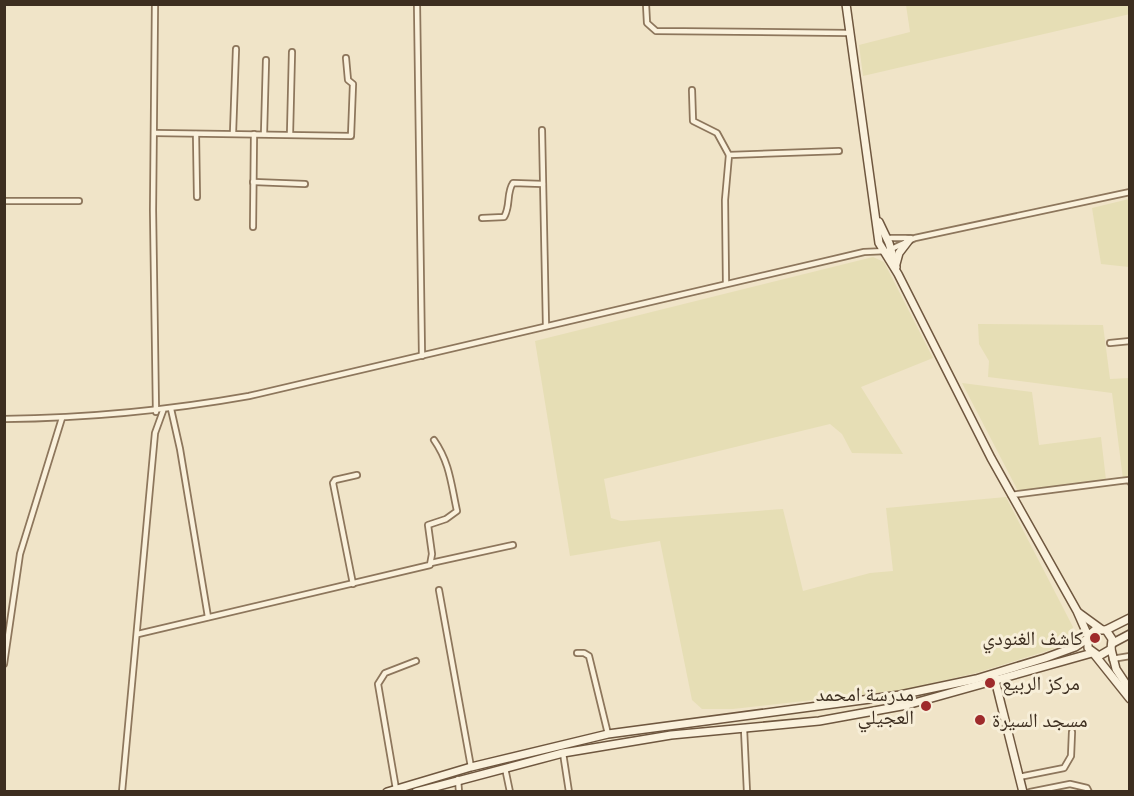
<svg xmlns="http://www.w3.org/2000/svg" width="1134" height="796" font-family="'PT Serif','Noto Naskh Arabic',serif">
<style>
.farmland{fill:#e6deb5}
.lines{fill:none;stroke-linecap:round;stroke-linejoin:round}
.street-casing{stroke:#8d765c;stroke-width:8}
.secondary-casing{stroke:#6f573f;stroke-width:10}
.street{stroke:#faf1dc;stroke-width:4.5}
.secondary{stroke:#faf1dc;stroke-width:7}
.poi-dot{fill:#9e2a2b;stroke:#f7eed8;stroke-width:2}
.labels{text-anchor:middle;stroke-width:6;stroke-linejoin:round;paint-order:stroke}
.poi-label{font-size:20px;fill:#3d2e20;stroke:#f7eed8;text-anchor:end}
</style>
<rect width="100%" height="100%" fill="#f0e4c8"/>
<g class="farmland">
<polygon points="906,5 1129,4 1130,14 863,76 859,45 910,32"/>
<polygon points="1129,199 1129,267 1101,264 1092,208"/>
<polygon points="873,257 884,262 933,358 861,387 903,454 852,453 842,434 830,424 604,479 611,518 621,521 783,509 803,591 870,573 893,571 886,508 1006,497 1073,627 1071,639 1063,646 976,673 903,690 733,709 702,709 692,700 660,541 570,556 535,341"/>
<polygon points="978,324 1103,325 1110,379 1129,378 1129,479 1123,479 1112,393 988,377 989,361 979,344"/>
<polygon points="962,383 1032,392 1039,445 1101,437 1106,480 1018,491"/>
</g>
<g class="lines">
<g class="street-casing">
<g id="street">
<polyline points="155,4 153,210 156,412"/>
<polyline points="417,4 422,356"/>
<polyline points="646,4 647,23 656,31 850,33"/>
<polyline points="692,90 693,121 717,133 729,155"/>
<polyline points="542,130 546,326"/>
<polyline points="155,133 351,136 353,84 348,80 346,58"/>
<polyline points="233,133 236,49"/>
<polyline points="196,134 197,197"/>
<polyline points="264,134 266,60"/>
<polyline points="290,134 292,52"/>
<polyline points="253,182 305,184"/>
<polyline points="4,201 79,201"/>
<path d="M482,218l22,-1c7,-11 2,-24 9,-34l30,1"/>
<polyline points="253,227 254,134"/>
<polyline points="887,238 911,238"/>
<polyline points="726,283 725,200 729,155 839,151"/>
<polyline points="1110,343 1130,341"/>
<polyline points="171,409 180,449 208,617"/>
<path d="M4,419c86,-1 161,-8 245,-23l615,-144 23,-1 28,-13 215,-46"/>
<polyline points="1011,495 1120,481 1129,480 1130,482"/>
<polyline points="431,563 513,545"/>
<polyline points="353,584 333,483 335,480 357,475"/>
<polyline points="439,590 471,767"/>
<path d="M138,634l292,-69 2,-11 -4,-29 18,-6 11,-8c-6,-27 -7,-48 -23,-71"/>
<polyline points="577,653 584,653 589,656 608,734"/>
<polyline points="1112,659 1130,656"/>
<polyline points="4,664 20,554 62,418"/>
<polyline points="744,729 747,792"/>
<polyline points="563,753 569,792"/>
<polyline points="505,768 510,792"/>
<polyline points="1019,777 1064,768 1071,756 1072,732"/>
<polyline points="458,779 459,792"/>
<polyline points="396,789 378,684 385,673 416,661"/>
<polyline points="122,792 155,433 163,411"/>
<polyline points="1030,792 1070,784 1087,788 1089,792"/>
</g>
</g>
<g class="secondary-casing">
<g id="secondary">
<polyline points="846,4 879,243 898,274 991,458 1077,611 1088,636 1088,648 1099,656 1111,649 1112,639 1106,630 1095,630 1088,636"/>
<polyline points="879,222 889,243 896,267"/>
<polyline points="896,264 899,253 909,240"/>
<polyline points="1079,613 1101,629"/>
<polyline points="1106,630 1130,618"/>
<polyline points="1113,643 1130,634"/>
<polyline points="1111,649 1116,669 1130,690"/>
<polyline points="1094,654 1130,699"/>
<polyline points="994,676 1023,792"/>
<polyline points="387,792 471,767 608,734 900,695 976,679 1045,658 1075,647 1087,639"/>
<polyline points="416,792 563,753 671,735 819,721 907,705 1092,653"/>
</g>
</g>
<use href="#street" class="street"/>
<use href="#secondary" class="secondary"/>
</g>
<g class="poi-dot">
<circle cx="1095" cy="638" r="6"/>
<circle cx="990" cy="683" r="6"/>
<circle cx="926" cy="706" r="6"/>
<circle cx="980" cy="720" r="6"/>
</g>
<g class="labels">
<g class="poi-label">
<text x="1083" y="645">كاشف الغنودي</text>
<text x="1002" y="690" text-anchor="start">مركز الربيع</text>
<text x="914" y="701">مدرسة امحمد<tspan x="914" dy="23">العجيلي</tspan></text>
<text x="992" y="727" text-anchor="start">مسجد السيرة</text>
</g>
</g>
<rect width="1134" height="796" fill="none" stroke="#3d2e20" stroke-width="12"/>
</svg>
